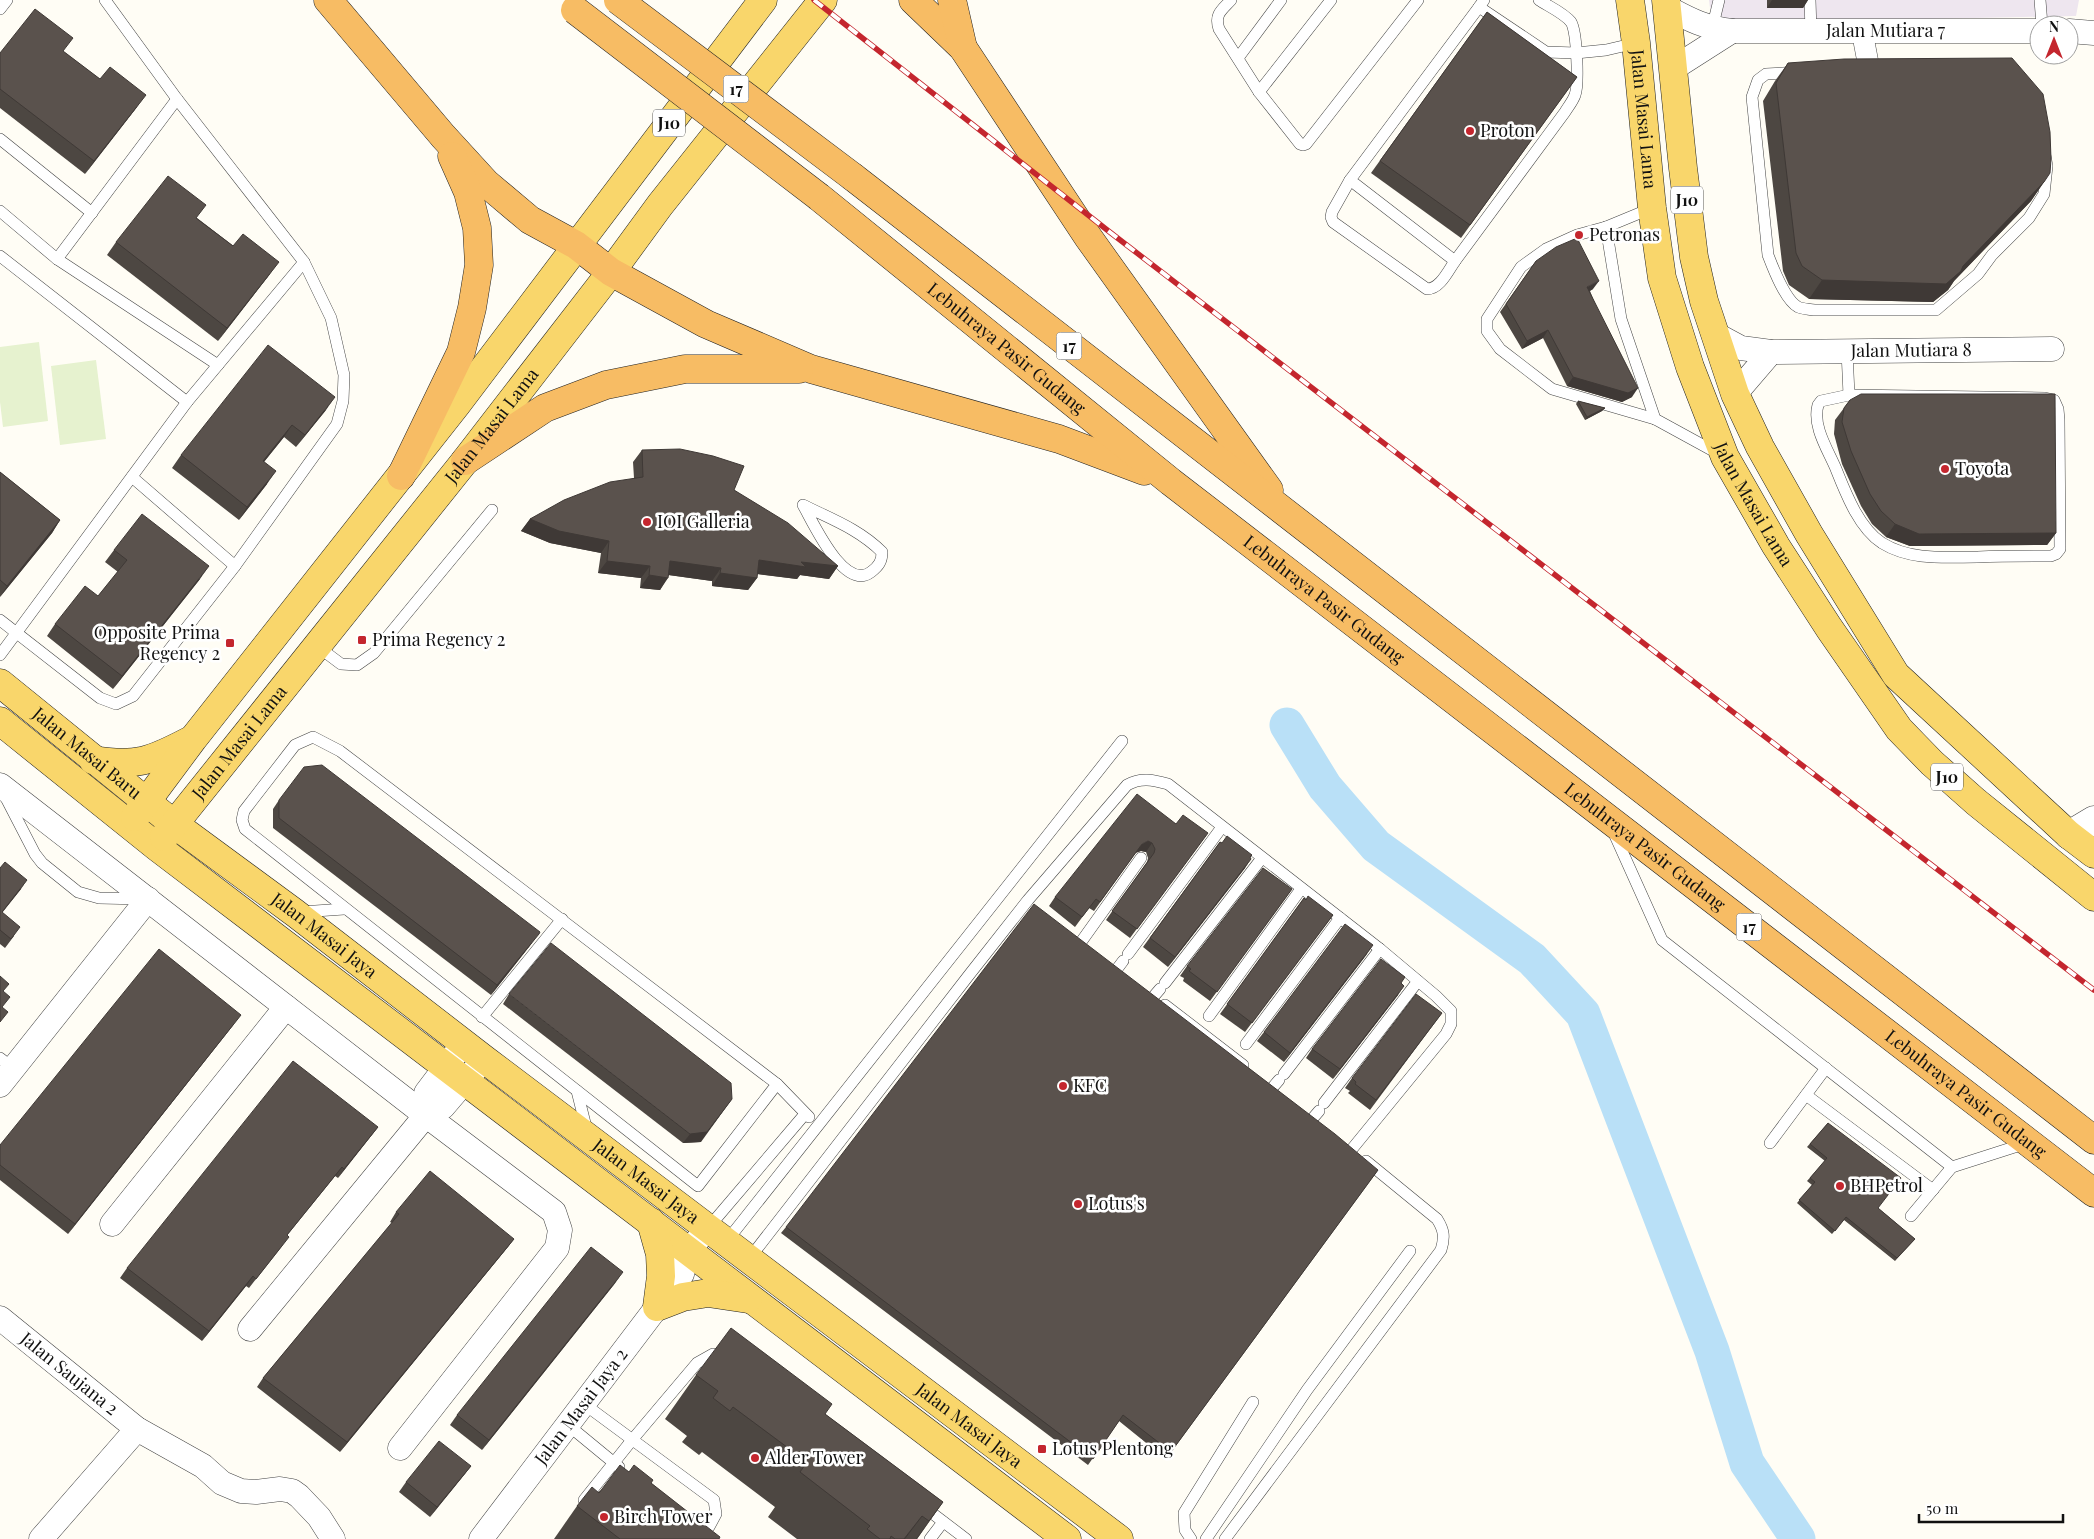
<svg xmlns="http://www.w3.org/2000/svg" width="2094" height="1539" font-family="'Playfair Display',serif">
<style>
.industrial{fill:#eee6ef}
.pitch{fill:#e6f2cf}
.lines{fill:none;stroke-linecap:round;stroke-linejoin:round}
.river{stroke:#b9e0f7;stroke-width:35}
.service-casing{stroke:#444;stroke-width:12}
.minor-casing{stroke:#444;stroke-width:25}
.tertiary-casing{stroke:#444;stroke-width:29}
.primary-casing{stroke:#222;stroke-width:29}
.trunk-casing{stroke:#222;stroke-width:29}
.service{stroke:#fff;stroke-width:11}
.minor{stroke:#fff;stroke-width:24}
.tertiary{stroke:#fff;stroke-width:28}
.primary{stroke:#f9d66b;stroke-width:28}
.trunk{stroke:#f7bc64;stroke-width:28}
.rail-casing{stroke:#c4262e;stroke-width:5.5}
.rail{stroke:#fff;stroke-width:4;stroke-dasharray:11;stroke-linecap:butt}
.trunk-bridge-casing{stroke:#222;stroke-width:29;stroke-linecap:butt}
.trunk-bridge{stroke:#f7bc64;stroke-width:28}
.wall{fill:#4d4742}
.shaded-wall{fill:#3f3936}
.building{fill:#5a524d;stroke:#3f3936}
.poi-dot{fill:#c4262e;stroke:#fff;stroke-width:2}
.labels{text-anchor:middle;stroke-width:5;stroke-linejoin:round;paint-order:stroke}
.shield{fill:#fff;stroke:#585858;stroke-width:1}
.shield-label{font-size:16px;font-weight:bold;fill:#111}
.street-label{font-size:18px;fill:#111;stroke:#fff}
.poi-label{font-size:18px;fill:#111;stroke:#fff;text-anchor:start}
</style>
<rect width="100%" height="100%" fill="#fffdf5"/>
<polygon class="industrial" points="1709,0 2079,0 2076,16 1731,23 1710,8"/>
<g class="pitch">
<polygon points="39,342 48,421 3,427 0,402 0,347"/>
<polygon points="96,360 106,439 60,445 51,366"/>
</g>
<g class="lines">
<polyline class="river" points="1287,725 1325,787 1376,846 1532,959 1583,1014 1712,1351 1747,1463 1798,1539"/>
<g class="service-casing">
<g id="service">
<path d="M1231,0c-9,10 -17,14 -12,29l40,63 41,52 3,1 3,-1 112,-144"/>
<polyline points="1484,0 1479,7 1546,52 1576,53 1606,50 1636,43"/>
<polyline points="1810,0 1811,31"/>
<polyline points="2040,0 2042,25"/>
<path d="M1479,7l-129,173 105,81 110,-149c3,-5 8,-11 10,-17 4,-11 2,-63 -4,-73 -7,-9 -23,-16 -32,-22"/>
<polyline points="0,9 7,0"/>
<polyline points="1712,29 1719,0"/>
<polyline points="1857,31 1864,68"/>
<polyline points="1867,31 1874,68"/>
<polyline points="1238,58 1281,0"/>
<path d="M1874,68l127,1 17,12 12,12 7,16 10,57 -3,28 -15,24 -37,37 -14,19 -42,36h-122c-5,-1 -12,-1 -16,-3 -13,-7 -25,-39 -30,-52l-16,-158 6,-17 8,-6z"/>
<polyline points="1259,92 1331,0"/>
<polyline points="0,139 92,213"/>
<path d="M1350,180l-18,32 -1,5 2,5 94,67c13,0 21,-18 28,-28"/>
<polyline points="1652,208 1606,227 1621,319 1655,419 1719,454"/>
<polyline points="0,211 57,259 218,365"/>
<polyline points="1606,227 1577,235 1546,249 1521,267 1487,319 1487,331 1500,349 1552,389 1655,419"/>
<polyline points="0,256 187,402"/>
<polyline points="57,259 177,99"/>
<polyline points="1847,351 1849,395"/>
<path d="M1849,395l196,3 9,2 4,9 1,11 1,129 -4,5 -5,2c-24,0 -48,0 -73,1 -32,0 -67,4 -96,-14 -23,-15 -36,-49 -46,-74 -8,-19 -24,-43 -18,-64l3,-4z"/>
<polyline points="132,477 235,566"/>
<path d="M803,505c28,14 56,24 79,47 0,9 -3,14 -11,20 -27,20 -58,-50 -68,-67z"/>
<polyline points="0,620 100,698 116,704 133,696 235,566 337,424 343,401 344,375 331,318 304,262 177,99 105,0"/>
<polyline points="317,646 341,664 357,665 374,653 492,510"/>
<polyline points="0,655 187,402 304,262"/>
<polygon points="313,737 340,751 777,1084 698,1186 245,829 242,820 244,811 295,745"/>
<polyline points="5,796 35,854 42,863 78,892 99,898 143,899"/>
<polyline points="1613,831 1662,940 1952,1167 2027,1143"/>
<polyline points="301,912 344,909"/>
<polyline points="1081,942 1141,858"/>
<polyline points="1128,954 1222,827"/>
<polyline points="1117,969 1123,961"/>
<polyline points="1165,983 1262,858"/>
<polyline points="1154,996 1160,989"/>
<polyline points="1165,1005 1243,1065"/>
<polyline points="1209,1016 1301,889"/>
<polyline points="482,1017 562,919"/>
<polyline points="1246,1044 1340,918"/>
<polyline points="0,1058 13,1068"/>
<polyline points="1284,1074 1380,949"/>
<polyline points="777,1084 809,1117"/>
<polyline points="1273,1087 1279,1080"/>
<polyline points="577,1091 587,1131"/>
<polyline points="1806,1095 1933,1190"/>
<polyline points="1324,1103 1418,981"/>
<polyline points="1313,1118 1319,1111"/>
<polyline points="1770,1143 1826,1068"/>
<polyline points="1911,1216 1952,1167"/>
<polyline points="708,1228 805,1114"/>
<polyline points="726,1242 1122,741"/>
<path d="M749,1259l220,-284 59,-75 99,-115c14,-8 26,-5 41,-1l212,165 56,47 15,15v13l-5,10 -94,115"/>
<polyline points="584,1404 714,1500 716,1514 709,1527 694,1530"/>
<polyline points="568,1425 619,1467"/>
<polyline points="584,1500 632,1440 697,1363 713,1354 725,1358"/>
<polyline points="924,1507 966,1539"/>
<polyline points="930,1539 943,1522"/>
<polyline points="1191,1539 1185,1530 1184,1513 1253,1402"/>
<polyline points="1206,1539 1307,1390 1410,1251"/>
<path d="M1225,1539l216,-289c4,-13 3,-20 -4,-31l-71,-58"/>
</g>
</g>
<g class="minor-casing">
<g id="minor">
<path id="s1" d="M1668,8c22,12 38,20 64,23h307"/>
<polyline points="2069,31 2094,33"/>
<polyline points="1674,68 1732,31"/>
<path id="s2" d="M1715,334l26,14 30,4 281,-3"/>
<polyline points="1735,394 1771,352"/>
<polyline points="0,785 415,1107 554,1212 560,1230 557,1248 400,1448"/>
<polyline points="0,1085 148,899"/>
<polyline points="426,1115 426,1093 463,1044"/>
<polyline points="112,1224 286,1007"/>
<path id="s3" d="M0,1318l137,111 66,37 19,17 19,8 15,1 24,-3 12,2 7,5 20,21 14,22"/>
<polyline points="250,1329 426,1115 443,1107 484,1059"/>
<polyline points="41,1539 137,1429"/>
<path id="s4" d="M481,1539l201,-265 6,-23 20,-23"/>
</g>
</g>
<g class="tertiary-casing">
<polyline id="tertiary" points="2069,835 2094,820"/>
</g>
<g class="primary-casing">
<g id="primary">
<path id="s5" d="M1630,0l6,43 16,165 10,70 28,89 35,90 51,89 53,82 70,101 33,34 44,39 118,95"/>
<polyline points="1666,0 1683,168 1694,257 1704,301 1735,394 1760,447 1809,534 1896,675 2069,835 2094,854"/>
<path id="s6" d="M0,683l174,141 121,89 189,146 635,480"/>
<polyline points="0,721 157,847 1067,1539"/>
<path d="M93,760c43,7 58,1 96,-19"/>
<polyline points="135,817 193,739 457,404 763,0"/>
<path id="s7" d="M164,837l301,-376 146,-189 49,-67 163,-205"/>
<polyline points="651,1222 660,1254 661,1276 657,1307 683,1297 708,1293 748,1299"/>
</g>
</g>
<g class="trunk-casing">
<g id="trunk">
<polyline points="328,0 443,136 486,183 530,220 576,245 611,272 706,324 811,369 1059,439 1144,471"/>
<polyline points="913,0 963,48 1088,237 1269,490"/>
<polyline points="952,0 963,48"/>
<polyline points="853,177 2094,1140"/>
<path id="s8" d="M819,197l352,285 923,711"/>
<polyline points="465,461 545,408 606,385 685,369 799,369"/>
<polyline points="401,476 461,352 472,308 479,265 477,228 468,192 452,156"/>
</g>
</g>
<use href="#service" class="service"/>
<use href="#minor" class="minor"/>
<use href="#tertiary" class="tertiary"/>
<use href="#primary" class="primary"/>
<use href="#trunk" class="trunk"/>
<g class="rail-casing">
<polyline id="rail" points="814,0 1111,233 2094,990"/>
</g>
<use href="#rail" class="rail"/>
<g class="trunk-bridge-casing">
<g id="trunk-bridge">
<polyline points="618,0 853,177"/>
<polyline points="575,10 819,197"/>
</g>
</g>
<use href="#trunk-bridge" class="trunk-bridge"/>
</g>
<g class="wall">
<polygon points="1767,0 1808,0 1803,8 1767,8"/>
<polygon points="1487,12 1577,77 1461,238 1371,173"/>
<polygon points="64,52 137,107 85,174 0,108 0,53"/>
<polygon points="1788,63 2044,182 2031,201 1954,281 1948,290 1933,302 1809,299 1789,285 1783,271 1763,101 1775,81"/>
<polygon points="197,218 270,274 218,341 107,255 116,242"/>
<polygon points="1536,261 1593,289 1590,291 1632,397 1622,402 1567,386 1543,338 1522,349 1500,312"/>
<polygon points="1850,400 2056,533 2047,545 1910,546 1886,537 1872,524 1861,506 1842,464 1834,434 1835,420"/>
<polygon points="1578,401 1605,408 1602,411 1585,420 1576,404"/>
<polygon points="326,410 296,447 284,437 264,462 267,484 239,520 172,468 181,455"/>
<polygon points="642,450 734,490 838,566 829,579 800,575 797,579 757,574 757,578 748,590 712,586 712,581 669,575 660,590 640,588 641,578 598,573 601,553 550,543 521,531 530,519 634,478 633,462"/>
<polygon points="0,472 60,520 52,533 0,597"/>
<polygon points="114,550 200,579 113,689 47,636 55,624 98,596 118,572 105,562"/>
<polygon points="279,800 532,943 491,995 273,828 273,809"/>
<polygon points="1176,824 1201,842 1130,938 1106,920 1147,862 1148,858 1146,852 1141,851 1135,853 1094,911 1089,908 1075,927 1049,906 1055,897"/>
<polygon points="1220,842 1250,857 1245,868 1168,967 1143,947"/>
<polygon points="0,868 21,889 2,913 14,936 5,948 0,944"/>
<polygon points="1292,889 1210,1001 1183,981 1184,978 1180,976 1187,966"/>
<polygon points="1304,898 1333,915 1245,1032 1220,1014"/>
<polygon points="1367,954 1284,1062 1257,1041 1264,1032"/>
<polygon points="1401,983 1398,995 1333,1079 1306,1058 1312,1049"/>
<polygon points="509,994 701,1142 683,1143 503,1004"/>
<polygon points="1442,1013 1370,1110 1348,1093 1350,1091 1345,1088 1352,1078"/>
<polygon points="234,1024 68,1234 0,1180 0,1145"/>
<polygon points="1828,1123 1878,1208 1915,1239 1895,1261 1844,1220 1832,1234 1797,1203 1812,1185 1807,1181 1825,1161 1807,1147"/>
<polygon points="378,1127 371,1136 338,1178 335,1176 287,1235 282,1246 249,1288 246,1286 202,1341 120,1278 127,1268"/>
<polygon points="1378,1170 1166,1459 1119,1421 1088,1465 781,1233 786,1227"/>
<polygon points="396,1212 514,1239 507,1248 340,1452 257,1387 263,1378 392,1223 390,1222"/>
<polygon points="616,1282 482,1450 450,1425 457,1415"/>
<polygon points="696,1375 825,1414 943,1502 917,1539 797,1539 768,1517 775,1507 702,1452 699,1455 682,1442 687,1436 665,1419"/>
<polygon points="471,1466 464,1475 430,1517 399,1492 406,1482"/>
<polygon points="629,1472 651,1483 719,1539 554,1539 577,1506"/>
</g>
<g class="shaded-wall">
<polygon points="1772,0 1808,0 1803,8 1767,8"/>
<polygon points="146,95 137,107 85,174 94,161"/>
<polygon points="2044,182 2031,201 1954,281 1948,290 1933,302 1809,299 1822,280 1963,266"/>
<polygon points="279,262 270,274 218,341 227,328"/>
<polygon points="1599,281 1593,289 1582,295 1587,287"/>
<polygon points="1548,330 1543,338 1522,349 1527,341"/>
<polygon points="1573,377 1638,388 1632,397 1622,402 1567,386"/>
<polygon points="335,397 326,410 296,447 305,435"/>
<polygon points="1605,408 1602,411 1585,420 1587,417"/>
<polygon points="292,425 284,437 254,474 263,461"/>
<polygon points="276,471 267,484 239,520 247,507"/>
<polygon points="530,519 609,541 601,553 550,543 521,531"/>
<polygon points="60,520 52,533 0,597 7,586"/>
<polygon points="1895,524 2056,533 2047,545 1910,546 1886,537"/>
<polygon points="759,560 801,562 838,566 829,579 800,575 797,579 750,573"/>
<polygon points="607,561 650,566 641,578 598,573"/>
<polygon points="670,561 721,568 712,581 661,574"/>
<polygon points="209,566 200,579 113,689 122,676"/>
<polygon points="720,573 757,578 748,590 712,586"/>
<polygon points="649,575 668,578 660,590 640,588"/>
<polygon points="1148,841 1152,843 1146,852 1141,851 1135,853 1094,911 1142,844"/>
<polygon points="1251,859 1245,868 1168,967 1175,957"/>
<polygon points="27,880 21,889 0,915"/>
<polygon points="539,934 532,943 491,995 497,985"/>
<polygon points="1373,945 1367,954 1284,1062 1290,1053"/>
<polygon points="1404,986 1398,995 1333,1079 1340,1069"/>
<polygon points="241,1015 234,1024 68,1234 75,1224"/>
<polygon points="732,1099 701,1142 683,1143 690,1134"/>
<polygon points="378,1127 371,1136 338,1178 344,1169"/>
<polygon points="342,1167 335,1176 280,1244 287,1235"/>
<polygon points="514,1239 507,1248 340,1452 347,1442"/>
<polygon points="623,1272 616,1282 482,1450 489,1440"/>
<polygon points="253,1276 246,1286 202,1341 209,1331"/>
<polygon points="471,1466 464,1475 430,1517 437,1507"/>
<polygon points="943,1502 917,1539 916,1539 929,1521"/>
<polygon points="922,1516 905,1539 904,1539"/>
</g>
<g class="building">
<polygon points="35,9 73,38 63,51 100,79 110,67 146,95 94,161 0,89 0,53"/>
<polygon points="1487,12 1577,77 1470,225 1380,161"/>
<polygon points="2012,58 2043,94 2050,132 2051,159 2050,173 2044,182 1963,266 1961,271 1946,284 1822,280 1802,266 1796,253 1776,83 1788,63 1844,59"/>
<polygon points="168,176 206,205 196,218 233,246 243,234 279,262 227,328 116,242"/>
<polygon points="1577,238 1599,281 1587,287 1638,388 1628,393 1573,377 1548,330 1527,341 1506,304 1536,261 1556,247"/>
<polygon points="268,345 335,397 305,435 292,425 263,461 276,471 247,507 181,455"/>
<polygon points="1861,394 2055,394 2056,533 1919,534 1895,524 1881,511 1870,494 1851,451 1842,422 1844,408 1850,400"/>
<polygon points="1578,401 1605,408 1587,417"/>
<polygon points="680,449 713,456 744,466 734,490 788,523 838,566 801,562 806,567 759,560 757,578 720,573 721,568 670,561 668,578 649,575 650,566 607,561 609,541 559,531 530,519 564,500 610,482 643,477 642,450"/>
<polygon points="0,472 60,520 7,586 0,580"/>
<polygon points="142,514 209,566 122,676 55,624 85,586 98,596 127,560 114,550"/>
<polygon points="322,765 540,932 539,934 497,985 279,818 279,800 304,767"/>
<polygon points="1137,794 1176,824 1183,815 1208,833 1137,929 1112,911 1154,853 1155,849 1152,843 1148,841 1142,844 1100,902 1096,899 1082,917 1055,897"/>
<polygon points="1227,836 1252,855 1250,857 1251,859 1175,957 1150,938 1220,842 1222,843"/>
<polygon points="5,862 27,880 2,912 20,927 11,939 0,930 0,868"/>
<polygon points="1263,868 1292,889 1217,992 1189,971 1191,969 1187,966"/>
<polygon points="1308,896 1333,915 1252,1023 1227,1004 1304,898 1306,900"/>
<polygon points="1034,904 1335,1134 1378,1170 1171,1452 1123,1415 1093,1459 786,1227"/>
<polygon points="1345,924 1373,945 1290,1053 1264,1032"/>
<polygon points="551,943 731,1083 732,1099 707,1132 690,1134 509,994"/>
<polygon points="159,949 241,1015 75,1224 0,1165 0,1145"/>
<polygon points="1381,959 1405,977 1401,983 1404,986 1340,1069 1312,1049"/>
<polygon points="0,976 9,984 3,991 10,997 2,1007 8,1012 0,1022"/>
<polygon points="1416,994 1442,1013 1376,1100 1355,1084 1356,1082 1352,1078"/>
<polygon points="293,1061 378,1127 344,1169 342,1167 287,1235 289,1237 256,1279 253,1276 209,1331 127,1268"/>
<polygon points="1828,1123 1901,1178 1878,1208 1915,1239 1897,1258 1846,1217 1835,1231 1799,1200 1815,1182 1810,1178 1827,1158 1810,1144"/>
<polygon points="430,1171 514,1239 347,1442 263,1378 399,1214 396,1212"/>
<polygon points="591,1247 623,1272 489,1440 457,1415"/>
<polygon points="731,1328 832,1404 825,1414 943,1502 929,1521 922,1516 904,1539 895,1539 891,1536 890,1539 880,1539 867,1529 870,1526 800,1472 807,1462 733,1407 730,1411 713,1398 718,1391 696,1375"/>
<polygon points="439,1441 471,1466 437,1507 406,1482"/>
<polygon points="620,1465 629,1472 634,1465 653,1480 651,1483 720,1537 719,1539 620,1539 577,1506 592,1487 599,1493"/>
</g>
<g class="poi-dot">
<circle cx="1470" cy="131" r="5"/>
<circle cx="1579" cy="235" r="5"/>
<circle cx="1945" cy="469" r="5"/>
<circle cx="647" cy="522" r="5"/>
<rect x="357" y="635" width="10" height="10" rx="2.5"/>
<rect x="225" y="638" width="10" height="10" rx="2.5"/>
<circle cx="1063" cy="1086" r="5"/>
<circle cx="1840" cy="1186" r="5"/>
<circle cx="1078" cy="1204" r="5"/>
<rect x="1037" y="1444" width="10" height="10" rx="2.5"/>
<circle cx="755" cy="1458" r="5"/>
<circle cx="604" cy="1517" r="5"/>
</g>
<g class="labels">
<g class="shield">
<rect x="723.5" y="75.5" width="25" height="27" rx="4"/>
<rect x="653" y="109.5" width="32" height="27" rx="4"/>
<rect x="1671" y="186.5" width="32" height="27" rx="4"/>
<rect x="1056.5" y="332.5" width="25" height="27" rx="4"/>
<rect x="1931" y="763.5" width="32" height="27" rx="4"/>
<rect x="1736.5" y="913.5" width="25" height="27" rx="4"/>
</g>
<g class="shield-label">
<text x="736" y="95">17</text>
<text x="669" y="129">J10</text>
<text x="1687" y="206">J10</text>
<text x="1069" y="352">17</text>
<text x="1947" y="783">J10</text>
<text x="1749" y="933">17</text>
</g>
<g class="street-label">
<text dy="6" stroke="none"><textPath href="#s1" startOffset="222">Jalan Mutiara 7</textPath></text>
<text dy="6" stroke="none"><textPath href="#s5" startOffset="120">Jalan Masai Lama</textPath></text>
<text dy="6" stroke="none"><textPath href="#s8" startOffset="241">Lebuhraya Pasir Gudang</textPath></text>
<text dy="6" stroke="none"><textPath href="#s2" startOffset="200">Jalan Mutiara 8</textPath></text>
<text dy="6" stroke="none"><textPath href="#s7" startOffset="526">Jalan Masai Lama</textPath></text>
<text dy="6" stroke="none"><textPath href="#s5" startOffset="525">Jalan Masai Lama</textPath></text>
<text dy="6" stroke="none"><textPath href="#s8" startOffset="646">Lebuhraya Pasir Gudang</textPath></text>
<text dy="6" stroke="none"><textPath href="#s7" startOffset="121">Jalan Masai Lama</textPath></text>
<text dy="6" stroke="none"><textPath href="#s6" startOffset="112">Jalan Masai Baru</textPath></text>
<text dy="6" stroke="none"><textPath href="#s8" startOffset="1051">Lebuhraya Pasir Gudang</textPath></text>
<text dy="6" stroke="none"><textPath href="#s6" startOffset="411">Jalan Masai Jaya</textPath></text>
<text dy="6" stroke="none"><textPath href="#s8" startOffset="1456">Lebuhraya Pasir Gudang</textPath></text>
<text dy="6" stroke="none"><textPath href="#s6" startOffset="816">Jalan Masai Jaya</textPath></text>
<text dy="6" stroke="none"><textPath href="#s3" startOffset="89">Jalan Saujana 2</textPath></text>
<text dy="6" stroke="none"><textPath href="#s4" startOffset="166">Jalan Masai Jaya 2</textPath></text>
<text dy="6" stroke="none"><textPath href="#s6" startOffset="1221">Jalan Masai Jaya</textPath></text>
</g>
<g class="poi-label">
<text x="1480" y="137">Proton</text>
<text x="1589" y="241">Petronas</text>
<text x="1955" y="475">Toyota</text>
<text x="657" y="528">IOI Galleria</text>
<text x="220" y="639" text-anchor="end">Opposite Prima<tspan x="220" dy="21">Regency 2</tspan></text>
<text x="372" y="646">Prima Regency 2</text>
<text x="1073" y="1092">KFC</text>
<text x="1850" y="1192">BHPetrol</text>
<text x="1088" y="1210">Lotus's</text>
<text x="1052" y="1455">Lotus Plentong</text>
<text x="765" y="1464">Alder Tower</text>
<text x="614" y="1523">Birch Tower</text>
</g>
</g>
<g transform="translate(2054 40)"><circle r="24" fill="#ffffff" stroke="#a0a0a0"/>
<path d="M0-4L9 19L0 12L-9 19Z" fill="#c4262e"/>
<text y="-8" font-size="14" font-weight="bold" text-anchor="middle" fill="#111111">N</text>
</g>
<path d="M1919 1514v8h144v-8" fill="none" stroke="#111111" stroke-width="2.5"/>
<text x="1926" y="1514" font-size="15" fill="#111111" stroke="#ffffff" stroke-width="4" paint-order="stroke">50 m</text>
</svg>
